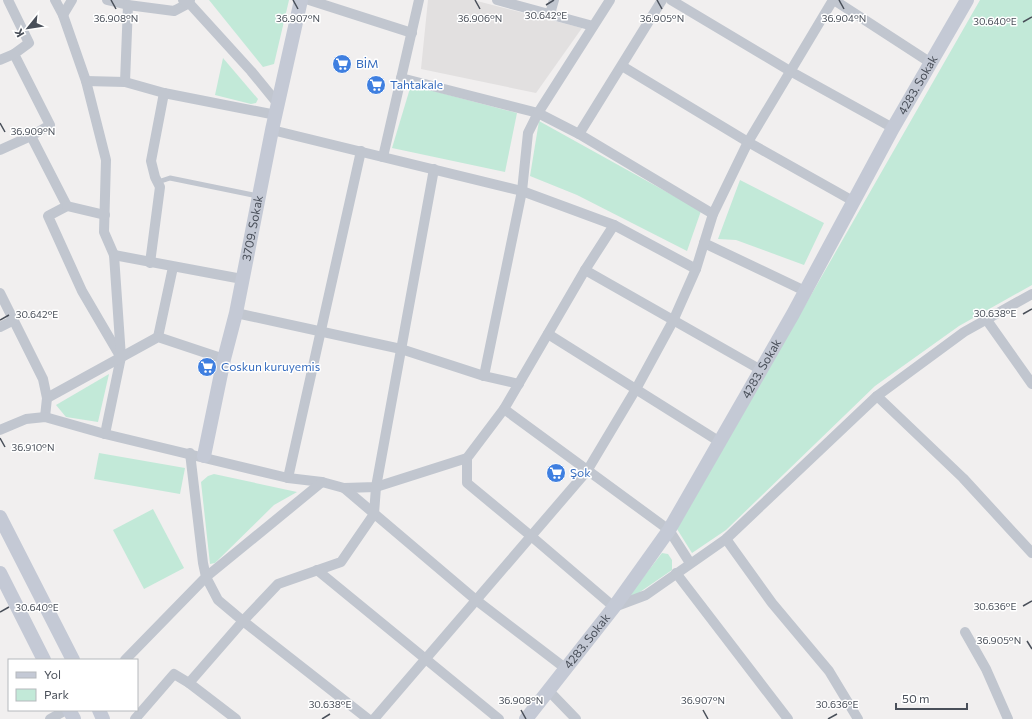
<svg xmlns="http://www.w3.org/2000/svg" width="1032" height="719" font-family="Commissioner,sans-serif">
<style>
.education{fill:#e2e0e0}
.green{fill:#c2e9d8}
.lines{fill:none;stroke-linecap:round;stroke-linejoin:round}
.lane{stroke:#c1c6cf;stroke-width:5}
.street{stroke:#c1c6cf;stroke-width:10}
.secondary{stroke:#c4c9d5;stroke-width:14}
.ticks{fill:none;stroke:#494f59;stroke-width:1.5}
.labels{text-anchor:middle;stroke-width:3;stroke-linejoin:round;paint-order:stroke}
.shop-label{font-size:12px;fill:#366cbe;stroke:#fff;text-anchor:start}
.street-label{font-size:12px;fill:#494f59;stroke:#fff}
.ticks-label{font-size:10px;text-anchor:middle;fill:#494f59;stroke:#fff;stroke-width:3;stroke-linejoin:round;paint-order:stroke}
</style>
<rect width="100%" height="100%" fill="#f1efef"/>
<polygon class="education" points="428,0 473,0 582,28 536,93 421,69"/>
<g class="green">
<polygon points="209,0 289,0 274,64 263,67"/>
<polygon points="980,0 1032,0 1032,285 959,326 875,386 726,530 692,553 677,529"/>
<polygon points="223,58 258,99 256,103 251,104 215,95"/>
<polygon points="411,85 517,113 505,172 392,148"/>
<polygon points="539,121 701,211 687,251 577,195 530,176"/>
<polygon points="740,180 824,223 804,265 736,240 718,239"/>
<polygon points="109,374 98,422 66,417 56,405"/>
<polygon points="99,453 185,468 180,494 94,479"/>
<polygon points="214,474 297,492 274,505 215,563 210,564 201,482 208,476"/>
<polygon points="153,509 184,568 144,589 113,530"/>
<polygon points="662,553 668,554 672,560 672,570 637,594 627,598"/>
</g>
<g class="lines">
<polyline class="lane" points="158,182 170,178 258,196"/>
<g class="street">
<polyline points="8,0 29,43 14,54 50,125 31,136 67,206 48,216 82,291 120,356"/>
<polyline points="55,0 63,15 86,81 106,160 104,232 114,255 121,357 105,434"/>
<polyline points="107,0 128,5 174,11 189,3 190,0"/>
<polyline points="183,0 189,3 251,71 278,104"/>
<polyline points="309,0 412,33"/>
<polyline points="497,0 593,26"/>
<polyline points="671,0 790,71 893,128"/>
<polyline points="834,0 931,63"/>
<polyline points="550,14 554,0"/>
<polyline points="63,15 72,0"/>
<polyline points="0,60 14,54"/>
<polyline points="622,66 748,142 853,201"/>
<polyline points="401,78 538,113 579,134 713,214"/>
<polyline points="86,81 125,82 164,93 276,115"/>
<polyline points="125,82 128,5"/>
<polyline points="272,130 522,191 614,225 696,269"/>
<polyline points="579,134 662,0"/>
<polyline points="0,150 31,136"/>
<polyline points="383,157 419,0"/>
<polyline points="67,206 105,215"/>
<polyline points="704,243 805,291"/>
<polyline points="114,255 242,279"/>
<polyline points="150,263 160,187 155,177 151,161 164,93"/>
<polyline points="585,270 761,370"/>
<polyline points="0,293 43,379 47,398 45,417"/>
<polyline points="236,313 401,349 484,376 519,384"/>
<polyline points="986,319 1032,384"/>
<polyline points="0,327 14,320"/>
<polyline points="548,334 720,442"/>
<polyline points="158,337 173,267"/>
<polyline points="484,376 522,191 528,133 538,113 610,0"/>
<polyline points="877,396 963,478 1032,553"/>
<polyline points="47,398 158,337 224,359"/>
<polyline points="504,409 669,530 690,563"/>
<polyline points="0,430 26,419 45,417 105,434 288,478 322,482 344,488 376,487 467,458 504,409 585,270 614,225"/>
<polyline points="467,458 467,483 531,536 614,607 646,595 726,539 877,396 964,332 1032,294"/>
<polyline points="288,478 361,151"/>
<polyline points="322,482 206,577 218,600 243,621 368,719"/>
<polyline points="344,488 476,600 565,668"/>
<polyline points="726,539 772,603 829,671 858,719"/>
<polyline points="317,570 499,719"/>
<polyline points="676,573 788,719"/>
<polyline points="965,632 986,669 1008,719"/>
<polyline points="125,660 206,577 203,563 190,453"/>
<polyline points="189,683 243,621 278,584 341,562 374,514 376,487 434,169"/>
<polyline points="548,690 576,719"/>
<polyline points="50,719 66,710"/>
<polyline points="135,719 174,674 189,683 236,719"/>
<polyline points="374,719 587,471 636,389 673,321 696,269 713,214 748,142 833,0"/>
</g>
<g class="secondary">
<path id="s1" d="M204,456l20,-97 12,-46 36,-183 29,-130"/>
<polyline points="0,517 73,660"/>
<polyline points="0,573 44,660"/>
<polyline points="69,710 74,719"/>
<polyline points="99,710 103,719"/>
<path id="s2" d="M526,719l88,-112 55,-77 124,-216 100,-186 74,-128"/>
</g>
</g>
<path class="ticks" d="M111,0l5,9M293,0l5,9M475,0l5,9M657,0l5,9M839,0l5,9M546,5l8,-5M1023,22l9,-5M0,123l5,9M1023,314l9,-5M0,320l9,-5M0,438l5,9M1023,606l9,-5M0,612l9,-5M1027,641l5,8M521,710l5,9M703,710l5,9M322,719l8,-5M828,719l9,-5"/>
<defs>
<g id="supermarket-disc" transform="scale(1)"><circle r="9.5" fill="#3f7fe0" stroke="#fff"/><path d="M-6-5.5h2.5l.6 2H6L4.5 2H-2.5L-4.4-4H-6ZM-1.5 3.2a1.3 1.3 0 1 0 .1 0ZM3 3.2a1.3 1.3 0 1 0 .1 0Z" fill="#fff"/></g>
</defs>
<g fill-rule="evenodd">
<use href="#supermarket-disc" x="342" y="64"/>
<use href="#supermarket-disc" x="376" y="85"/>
<use href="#supermarket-disc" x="207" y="367"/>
<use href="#supermarket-disc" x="556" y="473"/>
</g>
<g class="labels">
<g class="shop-label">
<text x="356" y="68">BİM</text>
<text x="390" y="89">Tahtakale</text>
<text x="221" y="371">Coskun kuruyemis</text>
<text x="570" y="477">Şok</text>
</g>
<g class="street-label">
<text dy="4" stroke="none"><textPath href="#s2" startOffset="747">4283. Sokak</textPath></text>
<text dy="4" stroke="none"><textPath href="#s1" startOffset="233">3709. Sokak</textPath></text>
<text dy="4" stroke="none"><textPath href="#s2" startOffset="423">4283. Sokak</textPath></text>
<text dy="4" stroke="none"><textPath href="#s2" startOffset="99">4283. Sokak</textPath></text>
</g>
</g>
<g class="ticks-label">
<text x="546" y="19">30.642°E</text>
<text x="662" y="22">36.905°N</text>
<text x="844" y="22">36.904°N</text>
<text x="116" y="22">36.908°N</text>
<text x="298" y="22">36.907°N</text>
<text x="480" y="22">36.906°N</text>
<text x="995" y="25">30.640°E</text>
<text x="33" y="135">36.909°N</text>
<text x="995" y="317">30.638°E</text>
<text x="37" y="318">30.642°E</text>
<text x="33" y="451">36.910°N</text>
<text x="995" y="610">30.636°E</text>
<text x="37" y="611">30.640°E</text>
<text x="999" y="644">36.905°N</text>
<text x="521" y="704">36.908°N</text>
<text x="703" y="704">36.907°N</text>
<text x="330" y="708">30.638°E</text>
<text x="837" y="708">30.636°E</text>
</g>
<rect x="8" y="659" width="130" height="52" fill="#ffffff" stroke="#b6b9bd"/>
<rect x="16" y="672" width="20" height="6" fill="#c4c9d5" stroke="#b6b9bd"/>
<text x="44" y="679" font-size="12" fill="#494f59">Yol</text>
<rect x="16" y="689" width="20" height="12" fill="#c2e9d8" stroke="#b6b9bd"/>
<text x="44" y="699" font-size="12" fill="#494f59">Park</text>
<g transform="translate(28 28) rotate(240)" stroke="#ffffff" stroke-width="3" paint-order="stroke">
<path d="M0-3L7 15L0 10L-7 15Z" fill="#494f59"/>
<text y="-6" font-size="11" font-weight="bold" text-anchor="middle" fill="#494f59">K</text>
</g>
<path d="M896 703v6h71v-6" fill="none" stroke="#494f59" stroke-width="2"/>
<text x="902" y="703" font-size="12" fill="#494f59" stroke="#ffffff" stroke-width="3" paint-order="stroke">50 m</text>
</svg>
